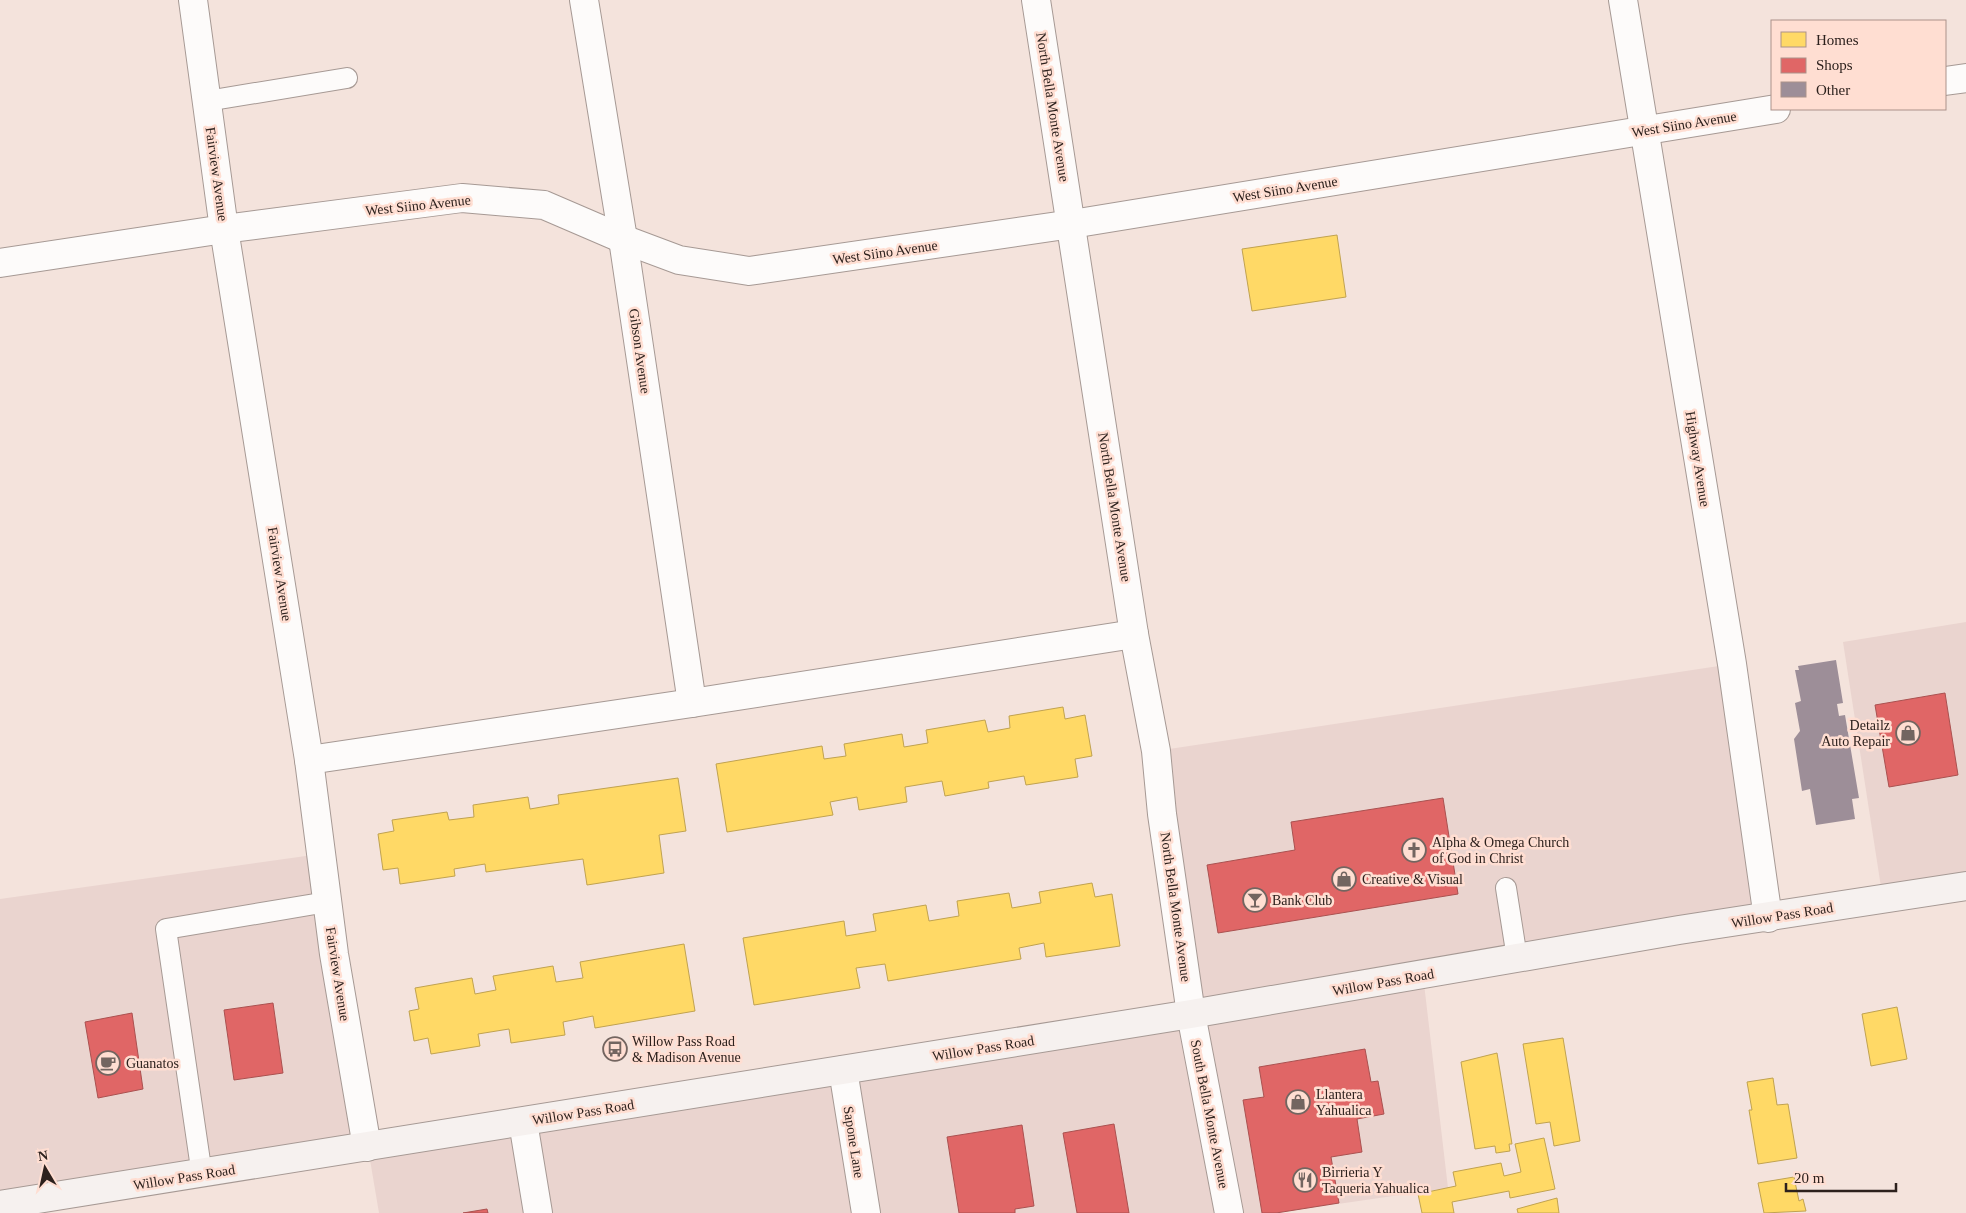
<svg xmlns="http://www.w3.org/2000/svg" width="1966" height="1213" font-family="'Times New Roman',serif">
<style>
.commercial{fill:#ead4cf}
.homes{fill:#ffd966;stroke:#c0a250}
.shops{fill:#e06666;stroke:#aa5150}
.building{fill:#9d8e98}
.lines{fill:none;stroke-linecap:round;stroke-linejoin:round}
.lane-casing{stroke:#a69994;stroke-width:22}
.street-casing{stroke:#a69994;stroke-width:30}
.secondary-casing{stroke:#a69994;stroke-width:30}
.lane{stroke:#fdfbfa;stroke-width:20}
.street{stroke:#fdfbfa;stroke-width:28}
.secondary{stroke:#f6f1ef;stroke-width:28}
.labels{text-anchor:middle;stroke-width:5;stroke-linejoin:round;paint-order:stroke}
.street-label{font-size:14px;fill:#2d211d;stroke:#ffded2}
.poi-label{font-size:14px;fill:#2d211d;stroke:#ffded2;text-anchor:start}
</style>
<rect width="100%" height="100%" fill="#f4e3dc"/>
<g class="commercial">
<polygon points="1966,622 1966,886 1883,900 1843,642"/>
<polygon points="1732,664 1768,918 1423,975 1448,1188 1276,1213 379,1213 368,1148 0,1205 0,899 320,854 367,1147 1191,1014 1156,751"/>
</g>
<g class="homes">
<polygon points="1337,235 1346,297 1252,311 1242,249"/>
<polygon points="1063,707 1065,719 1085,715 1092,756 1075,759 1078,777 1026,785 1024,776 988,782 989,788 945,796 942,781 905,787 907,802 859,810 857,797 830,802 833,815 727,832 716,764 822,746 824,759 846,756 844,744 902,734 904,747 928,743 926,730 985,720 988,732 1010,728 1009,716"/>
<polygon points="678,778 686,831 659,835 664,873 587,885 583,859 486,872 485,864 454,869 455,876 400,884 398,868 383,870 378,834 394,831 392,820 447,812 449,820 474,817 473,805 528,797 530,809 559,804 558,795"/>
<polygon points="1092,883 1095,897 1112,894 1120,946 1046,957 1044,943 1019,948 1021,959 888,981 885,964 856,968 860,988 754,1005 743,938 844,921 846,936 876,931 873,914 926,905 929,921 959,916 957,901 1009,893 1012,908 1041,903 1039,892"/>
<polygon points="684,944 695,1011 595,1028 593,1016 563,1022 565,1035 511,1043 509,1029 478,1034 480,1046 431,1054 428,1038 414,1041 409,1011 419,1009 415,988 472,978 475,994 496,990 493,976 553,966 556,982 583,978 580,962"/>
<polygon points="1897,1007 1907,1059 1871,1066 1862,1014"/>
<polygon points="1563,1038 1580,1141 1554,1146 1550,1122 1536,1124 1523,1044"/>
<polygon points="1497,1053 1512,1144 1509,1144 1510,1151 1496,1153 1495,1146 1475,1149 1461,1062"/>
<polygon points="1773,1078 1777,1105 1788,1104 1797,1158 1758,1164 1749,1110 1752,1110 1747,1082"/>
<polygon points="1544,1138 1555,1189 1510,1198 1509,1191 1452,1202 1454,1213 1422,1213 1418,1194 1456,1186 1453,1172 1501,1163 1504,1176 1521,1172 1515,1144"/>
<polygon points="1794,1177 1799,1201 1803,1199 1806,1211 1764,1213 1758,1183"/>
<polygon points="1557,1198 1559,1213 1518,1213 1517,1209"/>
</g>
<g class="shops">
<polygon points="1945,693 1958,775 1889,787 1875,705"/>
<polygon points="1443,798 1458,894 1218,933 1207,865 1295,850 1291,822"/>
<polygon points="273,1003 283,1073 234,1080 224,1010"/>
<polygon points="132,1013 143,1089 98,1098 85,1022"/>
<polygon points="1365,1049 1371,1082 1378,1081 1384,1114 1357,1119 1362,1152 1331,1157 1339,1203 1276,1213 1262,1213 1243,1100 1264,1097 1259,1067"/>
<polygon points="1114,1124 1129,1213 1077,1213 1063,1133"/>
<polygon points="1022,1125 1034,1206 1015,1209 1015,1213 959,1213 947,1137"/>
<polygon points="487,1209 488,1213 463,1213"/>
</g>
<polygon class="building" points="1836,660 1843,703 1837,704 1839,716 1845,715 1859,798 1852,799 1855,819 1816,825 1810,789 1802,791 1794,739 1800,731 1795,703 1801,701 1795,670 1799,670 1798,666"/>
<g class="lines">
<g class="lane-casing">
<g id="lane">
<polyline points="207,101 347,78"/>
<polyline points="1506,888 1517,958"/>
<polyline points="202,1175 166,929 327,902"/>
</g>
</g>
<g class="street-casing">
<g id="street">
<polyline points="193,0 224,229 309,760 334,954 367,1147"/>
<polyline points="584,0 623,239 692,703"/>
<polyline points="1036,0 1134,634 1156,751 1162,814 1191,1014 1229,1213"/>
<polyline points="1623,0 1732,664 1768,918"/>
<polyline points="1945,81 1966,78"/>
<polyline points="0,263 224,229 462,198 544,205 623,239 679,260 749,271 1072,224 1776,109"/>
<polyline points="309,760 692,703 1134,634"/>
<polyline points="843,1070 866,1213"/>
<polyline points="523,1122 538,1213"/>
</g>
</g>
<g class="secondary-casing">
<polyline id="secondary" points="0,1205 1191,1014 1679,930 1966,886"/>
</g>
<use href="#lane" class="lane"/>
<use href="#street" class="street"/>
<use href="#secondary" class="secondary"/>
</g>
<defs>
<g id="shop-ring" transform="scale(1.25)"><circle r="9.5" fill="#ffded2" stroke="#736560" stroke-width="1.5"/><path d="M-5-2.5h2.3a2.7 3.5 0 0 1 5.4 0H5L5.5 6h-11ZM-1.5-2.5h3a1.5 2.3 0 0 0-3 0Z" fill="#736560"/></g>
<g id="church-ring" transform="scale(1.25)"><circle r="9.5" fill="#ffded2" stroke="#736560" stroke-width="1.5"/><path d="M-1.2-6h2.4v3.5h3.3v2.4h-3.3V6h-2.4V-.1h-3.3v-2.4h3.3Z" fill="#736560"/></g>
<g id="bar-ring" transform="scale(1.25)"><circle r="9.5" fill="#ffded2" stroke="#736560" stroke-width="1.5"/><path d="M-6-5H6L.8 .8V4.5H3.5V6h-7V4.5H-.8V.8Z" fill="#736560"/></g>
<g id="bus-ring" transform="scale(1.25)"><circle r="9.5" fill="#ffded2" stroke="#736560" stroke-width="1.5"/><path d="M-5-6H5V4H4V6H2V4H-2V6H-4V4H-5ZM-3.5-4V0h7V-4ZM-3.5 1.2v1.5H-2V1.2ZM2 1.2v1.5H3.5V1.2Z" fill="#736560"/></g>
<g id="cafe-ring" transform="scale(1.25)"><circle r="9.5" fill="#ffded2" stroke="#736560" stroke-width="1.5"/><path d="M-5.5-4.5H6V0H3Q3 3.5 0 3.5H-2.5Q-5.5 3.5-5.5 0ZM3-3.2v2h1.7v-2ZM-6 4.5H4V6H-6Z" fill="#736560"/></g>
<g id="restaurant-ring" transform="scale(1.25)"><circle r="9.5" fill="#ffded2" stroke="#736560" stroke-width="1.5"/><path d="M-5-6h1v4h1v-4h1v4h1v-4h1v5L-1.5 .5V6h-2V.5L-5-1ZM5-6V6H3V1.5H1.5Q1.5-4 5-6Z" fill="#736560"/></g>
</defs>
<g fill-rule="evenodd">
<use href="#shop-ring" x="1908" y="733"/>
<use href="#church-ring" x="1414" y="850"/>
<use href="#shop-ring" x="1344" y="879"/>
<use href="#bar-ring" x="1255" y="900"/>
<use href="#bus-ring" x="615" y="1049"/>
<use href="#cafe-ring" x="108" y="1063"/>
<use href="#shop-ring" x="1298" y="1102"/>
<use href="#restaurant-ring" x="1305" y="1180"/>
</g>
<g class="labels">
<g class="street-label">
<text transform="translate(1053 107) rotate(81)" y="5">North Bella Monte Avenue</text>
<text transform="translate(1684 124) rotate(-9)" y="5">West Siino Avenue</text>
<text transform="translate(217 174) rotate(82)" y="5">Fairview Avenue</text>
<text transform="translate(1285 189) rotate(-9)" y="5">West Siino Avenue</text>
<text transform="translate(418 205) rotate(-6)" y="5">West Siino Avenue</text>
<text transform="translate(885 252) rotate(-8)" y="5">West Siino Avenue</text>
<text transform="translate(640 351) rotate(82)" y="5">Gibson Avenue</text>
<text transform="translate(1698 459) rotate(81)" y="5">Highway Avenue</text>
<text transform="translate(1115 507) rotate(81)" y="5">North Bella Monte Avenue</text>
<text transform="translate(280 574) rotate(81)" y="5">Fairview Avenue</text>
<text transform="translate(1176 907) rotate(82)" y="5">North Bella Monte Avenue</text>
<text transform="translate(1782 915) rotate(-9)" y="5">Willow Pass Road</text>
<text transform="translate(338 974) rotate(81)" y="5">Fairview Avenue</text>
<text transform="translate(1383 982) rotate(-10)" y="5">Willow Pass Road</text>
<text transform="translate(983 1048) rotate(-9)" y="5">Willow Pass Road</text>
<text transform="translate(583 1112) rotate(-9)" y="5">Willow Pass Road</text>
<text transform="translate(1210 1114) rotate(79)" y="5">South Bella Monte Avenue</text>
<text transform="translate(854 1142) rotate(81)" y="5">Sapone Lane</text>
<text transform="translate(184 1177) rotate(-9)" y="5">Willow Pass Road</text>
</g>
<g class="poi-label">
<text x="1890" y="730" text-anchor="end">Detailz<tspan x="1890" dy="16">Auto Repair</tspan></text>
<text x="1432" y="847">Alpha &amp; Omega Church<tspan x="1432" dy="16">of God in Christ</tspan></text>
<text x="1362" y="884">Creative &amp; Visual</text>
<text x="1272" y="905">Bank Club</text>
<text x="632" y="1046">Willow Pass Road<tspan x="632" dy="16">&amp; Madison Avenue</tspan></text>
<text x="126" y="1068">Guanatos</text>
<text x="1316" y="1099">Llantera<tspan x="1316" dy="16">Yahualica</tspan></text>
<text x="1322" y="1177">Birrieria Y<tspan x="1322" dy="16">Taqueria Yahualica</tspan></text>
</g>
</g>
<rect x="1771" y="20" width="175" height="90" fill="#ffded2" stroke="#ab928a"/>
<rect x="1781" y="32" width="25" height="15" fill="#ffd966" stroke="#ab928a"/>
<text x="1816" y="45" font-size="15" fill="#2d211d">Homes</text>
<rect x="1781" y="58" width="25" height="15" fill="#e06666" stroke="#ab928a"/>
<text x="1816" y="70" font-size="15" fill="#2d211d">Shops</text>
<rect x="1781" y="82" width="25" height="15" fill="#9d8e98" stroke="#ab928a"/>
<text x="1816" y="95" font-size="15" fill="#2d211d">Other</text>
<g transform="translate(45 1168) rotate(351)" stroke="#ffded2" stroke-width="4" paint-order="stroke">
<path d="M0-4L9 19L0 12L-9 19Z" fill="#2d211d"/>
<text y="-8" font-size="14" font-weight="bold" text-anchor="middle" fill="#2d211d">N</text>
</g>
<path d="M1786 1183v8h110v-8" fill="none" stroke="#2d211d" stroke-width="2.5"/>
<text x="1794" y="1183" font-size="15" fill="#2d211d" stroke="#ffded2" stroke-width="4" paint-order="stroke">20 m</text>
</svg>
